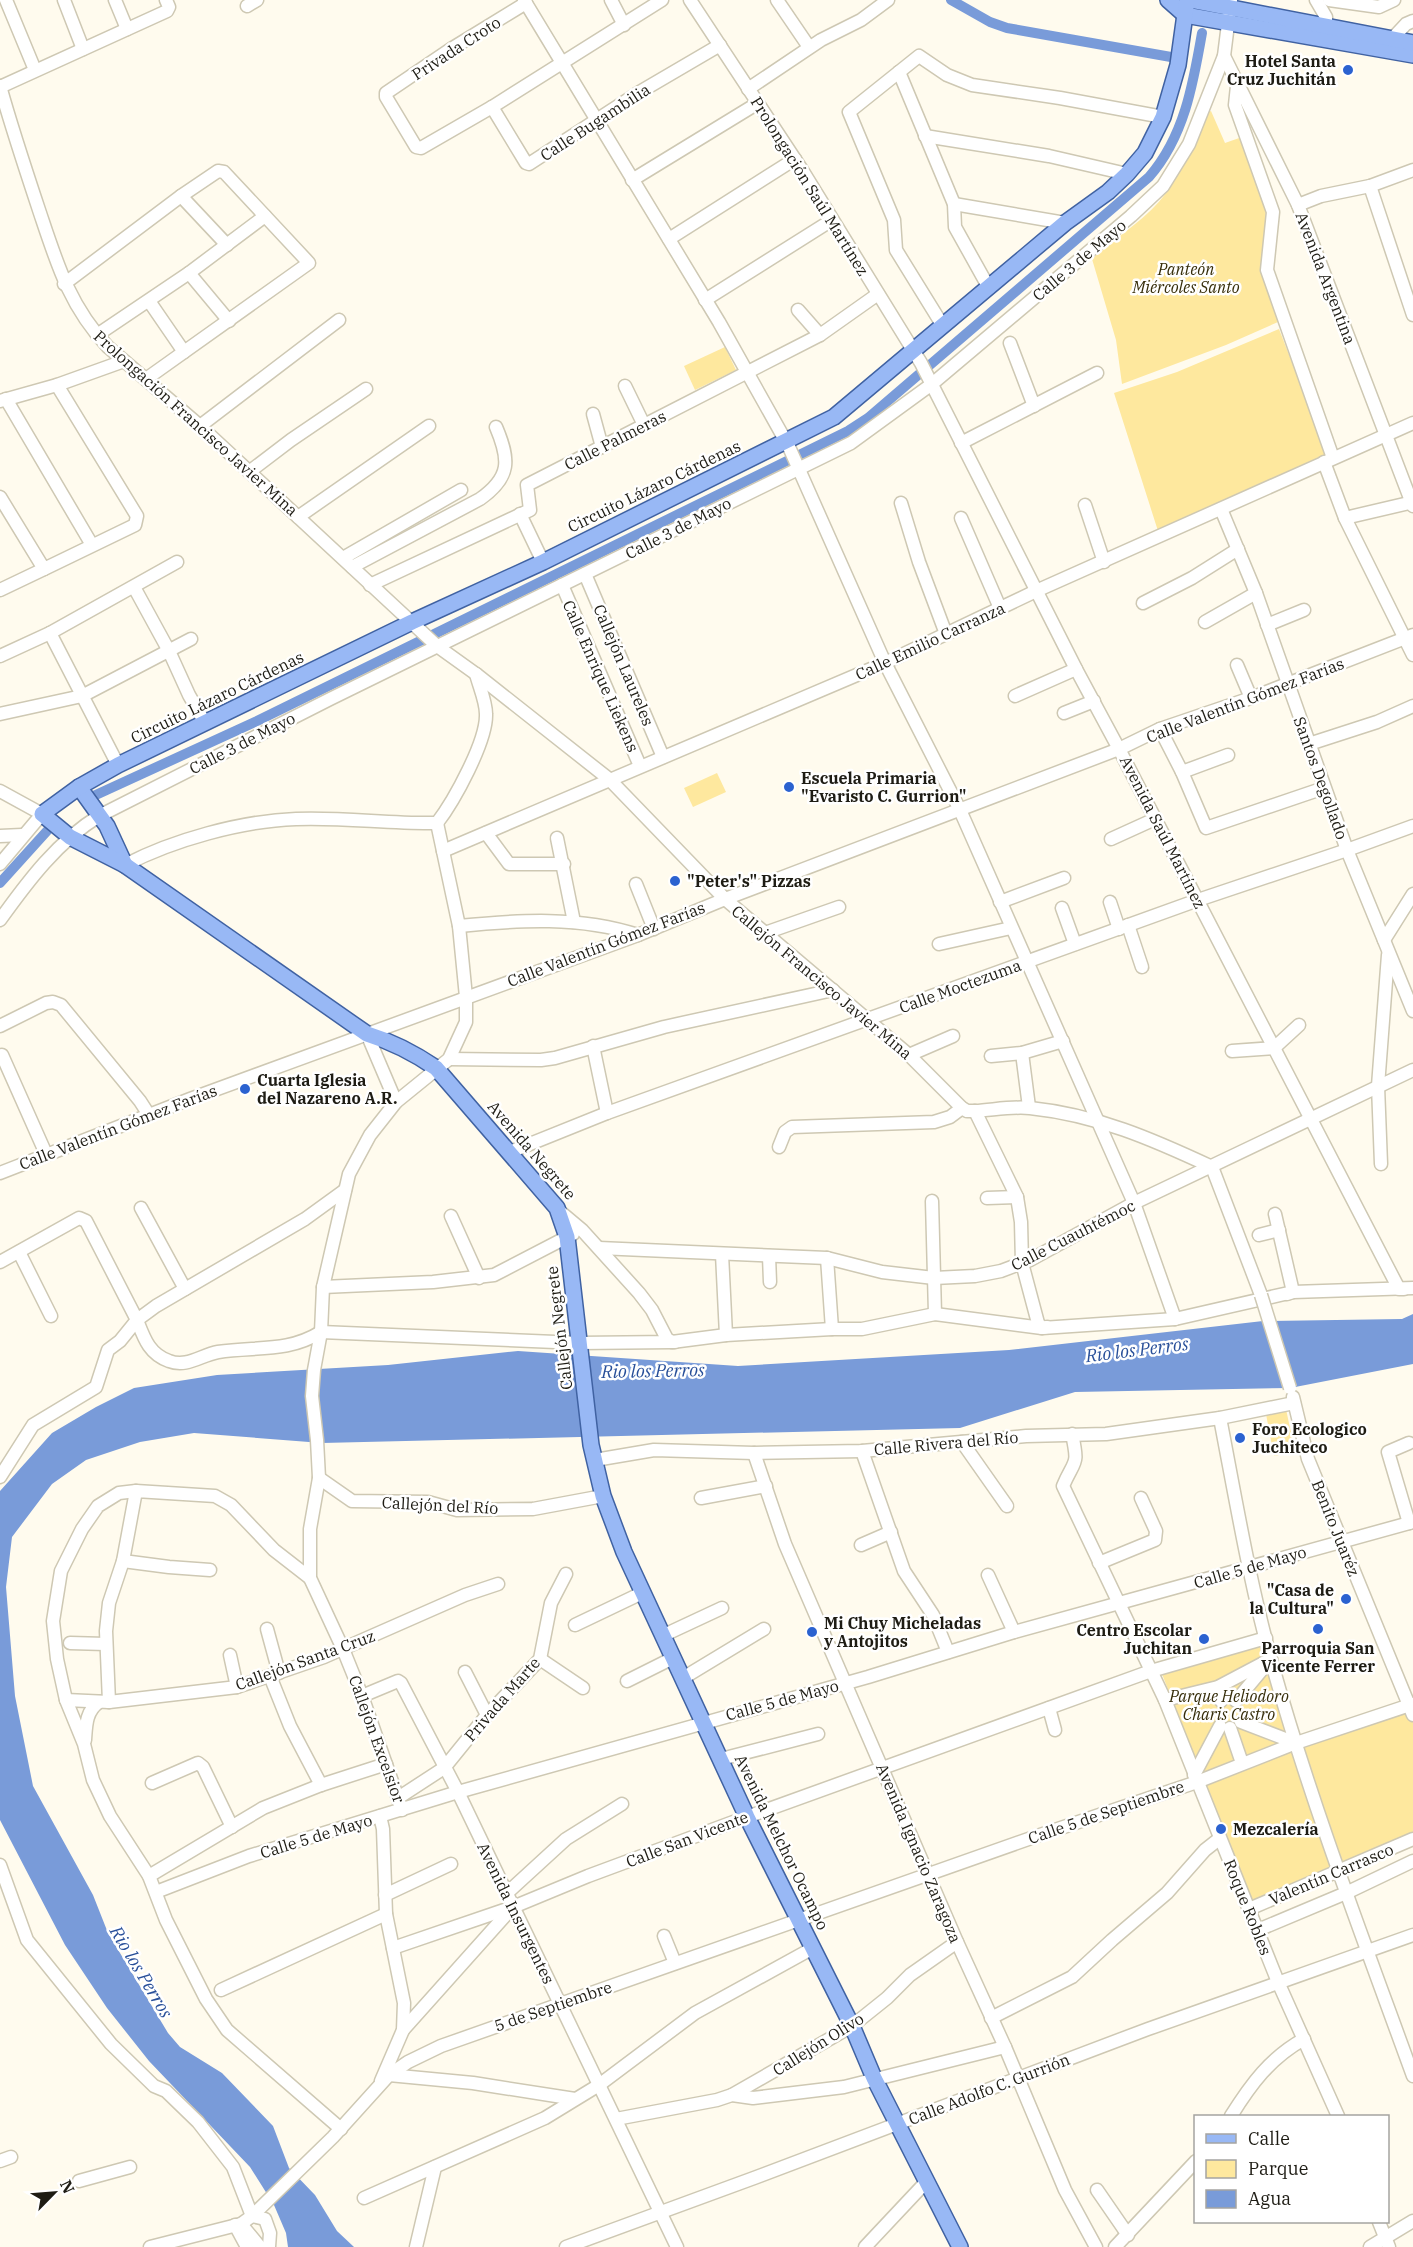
<svg xmlns="http://www.w3.org/2000/svg" width="1413" height="2247" font-family="'IBM Plex Serif',serif">
<style>
.green{fill:#fee89e}
.water{fill:#799bd9}
.lines{fill:none;stroke-linecap:round;stroke-linejoin:round}
.canal{stroke:#799bd9;stroke-width:10}
.minor-casing{stroke:#cec8b3;stroke-width:15}
.major-casing{stroke:#4062a2;stroke-width:18}
.minor{stroke:#fff;stroke-width:12}
.major{stroke:#98b8f5;stroke-width:15}
.minor-bridge-casing{stroke:#cec8b3;stroke-width:15;stroke-linecap:butt}
.minor-bridge{stroke:#fff;stroke-width:12}
.poi-dot{fill:#2b62d0;stroke:#fff;stroke-width:2}
.labels{text-anchor:middle;stroke-width:5;stroke-linejoin:round;paint-order:stroke}
.street-label{font-size:16px;fill:#1e1c14;stroke:#fff}
.poi-label{font-size:16px;font-weight:bold;fill:#1e1c14;stroke:#fff;text-anchor:start}
.park-label{font-size:16px;font-style:italic;fill:#362d0a;stroke:#fff}
.water-label{font-size:18px;font-style:italic;fill:#284f99;stroke:#fff}
</style>
<rect width="100%" height="100%" fill="#fffbee"/>
<g class="green">
<path d="M1211,111l14,32 17,-6 24,73 -3,55 15,57 -52,23 -104,39 -6,-44 -24,-81c24,-22 55,-40 74,-66 18,-23 28,-54 40,-80z"/>
<polygon points="1279,329 1328,455 1158,531 1114,393 1177,372"/>
<polygon points="725,347 736,370 695,390 684,366"/>
<polygon points="717,773 726,792 693,807 684,788"/>
<polygon points="1286,1409 1295,1452 1274,1456 1266,1414"/>
<polygon points="1265,1640 1296,1743 1408,1705 1413,1715 1413,1840 1249,1909 1201,1774 1162,1674"/>
</g>
<polygon class="water" points="1413,1314 1413,1364 1290,1388 1075,1392 960,1428 322,1443 194,1433 140,1442 86,1460 52,1484 12,1537 6,1587 15,1696 33,1786 93,1895 108,1933 168,2033 180,2047 222,2073 273,2126 289,2168 315,2195 337,2231 354,2247 288,2247 286,2233 274,2205 250,2167 149,2061 107,2008 65,1945 0,1820 0,1491 52,1433 96,1407 134,1388 217,1375 388,1365 518,1351 738,1366 1009,1350 1263,1321 1402,1319"/>
<g class="lines">
<g class="canal">
<polyline points="951,0 990,22 1007,28 1171,57"/>
<path d="M87,799l170,-78 591,-290 20,-13 281,-241c35,-40 44,-92 53,-144"/>
<polyline points="0,883 47,831"/>
</g>
<g class="minor-casing">
<g id="minor">
<polyline points="6,0 35,70"/>
<polyline points="64,0 83,49"/>
<polyline points="115,0 127,29"/>
<polyline points="524,0 719,322 789,447 885,663 960,810 1134,1203 1175,1319"/>
<polyline points="611,0 624,25"/>
<polyline points="690,0 802,170 921,363 1076,669 1119,749 1399,1289 1404,1289"/>
<polyline points="777,0 809,47"/>
<polyline points="1316,0 1326,17 1326,35"/>
<polyline points="1329,0 1379,7 1394,0"/>
<polyline points="526,3 451,49 386,93 386,97 416,147 421,148 492,107 662,0"/>
<polyline points="247,6 257,0"/>
<polyline points="1392,39 1406,24 1413,21"/>
<polyline points="1224,56 1298,205 1413,506"/>
<polyline points="899,72 954,204 955,227 989,288"/>
<path d="M0,86c12,43 26,85 40,127 17,51 30,94 68,134l92,79 237,220 39,28 133,105 116,120 184,156 53,53 5,3h8c18,-1 38,-5 55,-3 67,7 122,31 182,59"/>
<polyline points="1237,86 1235,105 1273,212 1267,270 1333,458"/>
<polyline points="0,87 167,11 169,7 166,0"/>
<polyline points="748,89 821,40 861,20 888,0"/>
<polyline points="492,107 526,163 529,164 638,93 720,45"/>
<polyline points="925,136 1049,156 1127,174"/>
<polyline points="632,180 758,103"/>
<polyline points="1370,186 1413,315"/>
<polyline points="181,196 227,245"/>
<polyline points="954,204 1065,223"/>
<polyline points="1298,205 1321,196 1370,186 1413,170"/>
<polyline points="669,239 795,159"/>
<polyline points="189,273 229,321"/>
<polyline points="64,284 181,196 218,171 224,172 309,263 146,379"/>
<polyline points="705,300 832,220"/>
<polyline points="149,301 184,352"/>
<polyline points="798,310 820,335"/>
<polyline points="943,326 896,250 894,220 849,112 919,56 947,75 972,85 1060,98 1163,117"/>
<polyline points="97,335 189,273 265,216"/>
<polyline points="1010,343 1034,406"/>
<polyline points="625,386 644,425"/>
<polyline points="6,399 92,545"/>
<polyline points="0,401 57,385 124,361"/>
<polyline points="593,414 602,447"/>
<polyline points="200,426 339,320"/>
<polyline points="961,443 1097,373"/>
<polyline points="1324,462 1345,518 1413,655"/>
<polyline points="249,472 291,440 366,389"/>
<polyline points="0,497 44,569 135,525 137,516 57,385"/>
<polyline points="901,503 919,562 946,634"/>
<polyline points="1085,505 1104,562"/>
<polyline points="1221,509 1256,593 1347,850 1413,1011"/>
<polyline points="520,514 543,562"/>
<polyline points="298,517 429,426"/>
<polyline points="961,518 1000,608"/>
<polyline points="1345,518 1413,502"/>
<polyline points="343,558 461,490"/>
<path d="M352,567l128,-68c31,-22 30,-39 16,-72"/>
<polyline points="585,574 663,757"/>
<polyline points="370,585 530,510 527,485 820,335 878,294"/>
<polyline points="562,585 640,766"/>
<polyline points="134,587 169,651 189,695 205,723"/>
<polyline points="0,590 44,569"/>
<polyline points="1143,603 1192,578 1238,549"/>
<polyline points="1205,622 1256,593"/>
<polyline points="1267,625 1304,610"/>
<polyline points="50,633 118,765"/>
<polyline points="0,656 50,633 177,562"/>
<polyline points="1237,665 1251,698"/>
<polyline points="1015,696 1076,669"/>
<polyline points="1064,713 1094,701"/>
<polyline points="0,714 82,696 191,639"/>
<polyline points="1160,729 1182,772 1206,828 1324,788"/>
<polyline points="1309,744 1377,722 1413,706"/>
<polyline points="1182,772 1228,755"/>
<polyline points="0,791 42,814 0,864"/>
<polyline points="486,833 509,864 564,864"/>
<polyline points="0,836 22,835"/>
<polyline points="557,838 574,922"/>
<polyline points="1111,839 1155,819"/>
<polyline points="443,851 885,663 1036,591 1413,423"/>
<path d="M125,865c48,-25 116,-44 171,-46 47,-2 94,5 141,4 17,-22 50,-82 49,-109 0,-13 -7,-28 -10,-40"/>
<polyline points="636,884 654,929"/>
<polyline points="1000,902 1064,878"/>
<polyline points="1110,902 1119,929"/>
<polyline points="1062,908 1075,944"/>
<path d="M0,920c28,-39 58,-79 99,-104l231,-117 521,-256 81,-59 199,-168 32,-30 26,-42 35,-88 7,-56"/>
<polyline points="1128,925 1142,967"/>
<path d="M459,926c60,-6 121,-10 179,9"/>
<polyline points="765,933 839,907"/>
<polyline points="1384,940 1413,894"/>
<polyline points="939,944 1011,928"/>
<polyline points="0,1026 46,1003 53,1002 61,1005 140,1101 149,1115"/>
<polyline points="367,1034 396,1102"/>
<polyline points="593,1046 607,1113"/>
<polyline points="1232,1051 1274,1048 1299,1025"/>
<polyline points="1022,1053 1029,1107"/>
<polyline points="2,1055 46,1154"/>
<polyline points="909,1055 953,1036"/>
<polyline points="991,1056 1022,1053 1063,1041"/>
<polyline points="449,1059 541,1060 555,1058 664,1027 833,990"/>
<polyline points="975,1111 1017,1197 1021,1222 1022,1263 1038,1323 1042,1328 1047,1327"/>
<polyline points="779,1147 785,1132 792,1127 934,1122 950,1117 962,1108"/>
<polyline points="510,1152 607,1113 1198,900 1347,850 1413,826"/>
<polyline points="1381,1164 1378,1086 1388,955"/>
<polyline points="1212,1167 1261,1295"/>
<polyline points="0,1173 190,1099 638,935 725,899 1119,749 1160,729 1251,698 1413,635"/>
<polyline points="987,1198 1017,1197"/>
<polyline points="932,1201 935,1314"/>
<polyline points="141,1208 185,1289"/>
<polyline points="557,1209 582,1230 639,1293 652,1310 667,1339 672,1342 675,1342"/>
<polyline points="1275,1214 1293,1292 1287,1294"/>
<polyline points="451,1216 479,1278"/>
<polyline points="1259,1235 1279,1230"/>
<polyline points="599,1248 827,1258 882,1272 934,1278 975,1276 1001,1271 1030,1260 1134,1203 1413,1070"/>
<polyline points="19,1252 51,1316"/>
<polyline points="722,1254 726,1335"/>
<polyline points="769,1256 770,1282"/>
<polyline points="827,1258 832,1329"/>
<polyline points="0,1262 79,1218 86,1221 137,1320 156,1306 305,1219 345,1190"/>
<polyline points="323,1287 433,1282 494,1275 573,1234"/>
<polyline points="1293,1397 1308,1459 1413,1715"/>
<path d="M1220,1418c16,83 30,167 53,249 39,139 91,274 140,409"/>
<path d="M1072,1434c7,33 3,24 -9,52l102,214 113,282 60,134"/>
<polyline points="962,1442 1007,1506"/>
<polyline points="1409,1443 1388,1452 1409,1523"/>
<polyline points="862,1451 904,1571 933,1615 948,1652"/>
<polyline points="754,1453 785,1544 957,1942 1005,2047 1065,2190 1096,2247"/>
<polyline points="595,1460 654,1450 754,1453 862,1451 1026,1436 1106,1434 1220,1418 1294,1403"/>
<path d="M0,1477l33,-52 63,-38 12,-37 12,-9 17,-21c7,18 12,34 32,41 18,7 32,-6 49,-9 38,-6 69,1 103,-20l258,11 93,-1 54,-7 106,-6h30l73,-15 107,14 133,-9 118,-27 120,-4"/>
<polyline points="319,1478 352,1501 428,1502 457,1510 533,1509 603,1496"/>
<polyline points="136,1491 119,1493 98,1506 82,1529 61,1571 53,1621 57,1659 66,1700 84,1744 93,1780 110,1816 149,1876 166,1920 206,1999 227,2030 341,2129"/>
<polyline points="701,1498 766,1486"/>
<polyline points="861,1545 891,1532"/>
<polyline points="123,1561 169,1567 210,1570"/>
<polyline points="1099,1563 1155,1540 1156,1531 1141,1498"/>
<polyline points="988,1575 1014,1632"/>
<polyline points="575,1625 642,1593"/>
<polyline points="267,1629 279,1673"/>
<polyline points="662,1636 722,1608"/>
<polyline points="70,1643 106,1644"/>
<polyline points="230,1655 237,1687"/>
<polyline points="540,1659 583,1688"/>
<polyline points="465,1672 487,1715"/>
<polyline points="270,1676 290,1726 321,1785"/>
<polyline points="683,1678 764,1629"/>
<polyline points="627,1681 673,1658"/>
<polyline points="1218,1687 1221,1701"/>
<polyline points="362,1696 398,1681 401,1683 458,1792 677,2247"/>
<polyline points="66,1700 109,1702 237,1687 324,1657 465,1595 498,1584"/>
<polyline points="1165,1700 1218,1687 1271,1659"/>
<polyline points="1236,1701 1266,1665"/>
<polyline points="109,1702 106,1631 109,1603 123,1561 136,1491 215,1496 231,1505 274,1550 310,1578"/>
<polyline points="1049,1708 1055,1730"/>
<polyline points="1241,1722 1296,1743"/>
<polyline points="1230,1728 1242,1763"/>
<path d="M85,1740c1,-15 1,-29 14,-38"/>
<polyline points="721,1759 818,1734"/>
<polyline points="1194,1775 1220,1726"/>
<polyline points="152,1783 198,1763 203,1767 232,1827"/>
<polyline points="398,1798 444,1768 487,1715 540,1659 551,1603 566,1574"/>
<polyline points="402,1810 362,1696 343,1649 310,1578 310,1529 319,1478 317,1440 312,1396 314,1370 321,1332 323,1287 349,1174 370,1135 396,1102 449,1059 466,1022 466,997 459,926 437,823"/>
<polyline points="380,1816 383,1829 386,1914 404,2003 403,2030 381,2081"/>
<polyline points="0,1865 27,1940 111,2044 154,2086 166,2091 198,2122 233,2167 252,2216 265,2219 270,2233 269,2247"/>
<polyline points="149,1876 263,1808 321,1785 386,1764"/>
<polyline points="156,1892 249,1856 458,1792 868,1677 1014,1632 1413,1522"/>
<polyline points="507,1893 566,1839 622,1804"/>
<polyline points="385,1895 451,1864"/>
<polyline points="1249,1909 1413,1839"/>
<polyline points="1258,1930 1346,1893 1413,1861"/>
<polyline points="664,1936 675,1963"/>
<polyline points="393,1948 513,1907 588,1876 747,1817 1151,1671 1266,1638"/>
<polyline points="221,1990 386,1914"/>
<polyline points="991,2018 1072,1977 1112,1940 1167,1893 1205,1850 1219,1839"/>
<polyline points="403,2030 512,1908"/>
<polyline points="389,2075 473,2083 575,2099"/>
<polyline points="732,2095 852,2026 887,1998 910,1975 957,1942"/>
<path d="M1231,2116c20,-32 39,-58 73,-77"/>
<polyline points="616,2119 717,2100 732,2095 753,2098 844,2087 1005,2047"/>
<polyline points="0,2161 11,2157"/>
<polyline points="79,2181 130,2167"/>
<polyline points="1097,2190 1128,2235"/>
<polyline points="364,2198 545,2118 599,2085 695,2013 813,1948"/>
<polyline points="1379,2222 1389,2247"/>
<polyline points="241,2224 260,2247"/>
<polyline points="235,2225 247,2247"/>
<polyline points="150,2247 241,2224 252,2216 333,2137 389,2075 408,2062 441,2046 1037,1836 1197,1782 1296,1743 1413,1704"/>
<polyline points="416,2247 435,2167"/>
<polyline points="566,2247 754,2178 1148,2029 1413,1935"/>
<polyline points="865,2247 927,2181"/>
<polyline points="1115,2247 1196,2161"/>
<polyline points="1370,2247 1413,2221"/>
</g>
</g>
<g class="major-casing">
<g id="major">
<polyline points="1168,0 1185,15 1413,55"/>
<polyline points="1190,0 1413,43"/>
<polyline points="79,787 107,826 125,865"/>
<path d="M960,2247l-86,-169 -22,-52 -105,-209 -123,-265 -21,-56 -12,-51 -24,-208 -10,-29 -121,-140c-22,-15 -43,-26 -69,-34l-242,-169 -55,-28 -28,-23 37,-27 39,-22 294,-143 131,-60 291,-145 231,-194 43,-31 19,-18 18,-21 18,-36 15,-52 9,-65"/>
</g>
</g>
<use href="#minor" class="minor"/>
<use href="#major" class="major"/>
<g class="minor-bridge-casing">
<polyline id="minor-bridge" points="1261,1295 1290,1388"/>
</g>
<use href="#minor-bridge" class="minor-bridge"/>
</g>
<g class="poi-dot">
<circle cx="1348" cy="70" r="6"/>
<circle cx="789" cy="787" r="6"/>
<circle cx="675" cy="881" r="6"/>
<circle cx="245" cy="1089" r="6"/>
<circle cx="1240" cy="1438" r="6"/>
<circle cx="1346" cy="1599" r="6"/>
<circle cx="1318" cy="1629" r="6"/>
<circle cx="812" cy="1632" r="6"/>
<circle cx="1204" cy="1639" r="6"/>
<circle cx="1221" cy="1829" r="6"/>
</g>
<g class="labels">
<g class="street-label">
<text transform="translate(456 48) rotate(-33)" y="6">Privada Croto</text>
<text transform="translate(595 122) rotate(-33)" y="6">Calle Bugambilia</text>
<text transform="translate(810 186) rotate(58)" y="6">Prolongación Saúl Martínez</text>
<text transform="translate(1079 260) rotate(-40)" y="6">Calle 3 de Mayo</text>
<text transform="translate(1326 278) rotate(69)" y="6">Avenida Argentina</text>
<text transform="translate(196 423) rotate(42)" y="6">Prolongación Francisco Javier Mina</text>
<text transform="translate(615 440) rotate(-27)" y="6">Calle Palmeras</text>
<text transform="translate(654 486) rotate(-26)" y="6">Circuito Lázaro Cárdenas</text>
<text transform="translate(678 528) rotate(-27)" y="6">Calle 3 de Mayo</text>
<text transform="translate(930 641) rotate(-25)" y="6">Calle Emilio Carranza</text>
<text transform="translate(624 665) rotate(67)" y="6">Callejón Laureles</text>
<text transform="translate(601 676) rotate(66)" y="6">Calle Enrique Liekens</text>
<text transform="translate(217 697) rotate(-26)" y="6">Circuito Lázaro Cárdenas</text>
<text transform="translate(1245 700) rotate(-21)" y="6">Calle Valentín Gómez Farías</text>
<text transform="translate(242 743) rotate(-27)" y="6">Calle 3 de Mayo</text>
<text transform="translate(1321 778) rotate(70)" y="6">Santos Degollado</text>
<text transform="translate(1163 832) rotate(63)" y="6">Avenida Saúl Martínez</text>
<text transform="translate(606 944) rotate(-21)" y="6">Calle Valentín Gómez Farías</text>
<text transform="translate(822 982) rotate(40)" y="6">Callejón Francisco Javier Mina</text>
<text transform="translate(960 986) rotate(-20)" y="6">Calle Moctezuma</text>
<text transform="translate(118 1127) rotate(-21)" y="6">Calle Valentín Gómez Farías</text>
<text transform="translate(532 1150) rotate(49)" y="6">Avenida Negrete</text>
<text transform="translate(1073 1235) rotate(-27)" y="6">Calle Cuauhtémoc</text>
<text transform="translate(559 1328) rotate(-97)" y="6">Callejón Negrete</text>
<text transform="translate(946 1443) rotate(-5)" y="6">Calle Rivera del Río</text>
<text transform="translate(440 1505) rotate(3)" y="6">Callejón del Río</text>
<text transform="translate(1336 1528) rotate(68)" y="6">Benito Juaréz</text>
<text transform="translate(1250 1567) rotate(-16)" y="6">Calle 5 de Mayo</text>
<text transform="translate(305 1660) rotate(-20)" y="6">Callejón Santa Cruz</text>
<text transform="translate(502 1699) rotate(-49)" y="6">Privada Marte</text>
<text transform="translate(782 1700) rotate(-15)" y="6">Calle 5 de Mayo</text>
<text transform="translate(377 1739) rotate(70)" y="6">Callejón Excelsior</text>
<text transform="translate(1106 1812) rotate(-19)" y="6">Calle 5 de Septiembre</text>
<text transform="translate(316 1836) rotate(-17)" y="6">Calle 5 de Mayo</text>
<text transform="translate(687 1839) rotate(-21)" y="6">Calle San Vicente</text>
<text transform="translate(782 1842) rotate(64)" y="6">Avenida Melchor Ocampo</text>
<text transform="translate(919 1853) rotate(67)" y="6">Avenida Ignacio Zaragoza</text>
<text transform="translate(1331 1874) rotate(-23)" y="6">Valentín Carrasco</text>
<text transform="translate(1248 1907) rotate(68)" y="6">Roque Robles</text>
<text transform="translate(516 1913) rotate(64)" y="6">Avenida Insurgentes</text>
<text transform="translate(553 2006) rotate(-19)" y="6">5 de Septiembre</text>
<text transform="translate(818 2044) rotate(-32)" y="6">Callejón Olivo</text>
<text transform="translate(989 2089) rotate(-21)" y="6">Calle Adolfo C. Gurrión</text>
</g>
<g class="poi-label">
<text x="1336" y="67" text-anchor="end">Hotel Santa<tspan x="1336" dy="18">Cruz Juchitán</tspan></text>
<text x="801" y="784">Escuela Primaria<tspan x="801" dy="18">"Evaristo C. Gurrion"</tspan></text>
<text x="687" y="887">"Peter's" Pizzas</text>
<text x="257" y="1086">Cuarta Iglesia<tspan x="257" dy="18">del Nazareno A.R.</tspan></text>
<text x="1252" y="1435">Foro Ecologico<tspan x="1252" dy="18">Juchiteco</tspan></text>
<text x="1334" y="1596" text-anchor="end">"Casa de<tspan x="1334" dy="18">la Cultura"</tspan></text>
<text x="824" y="1629">Mi Chuy Micheladas<tspan x="824" dy="18">y Antojitos</tspan></text>
<text x="1192" y="1636" text-anchor="end">Centro Escolar<tspan x="1192" dy="18">Juchitan</tspan></text>
<text x="1318" y="1654" text-anchor="middle">Parroquia San<tspan x="1318" dy="18">Vicente Ferrer</tspan></text>
<text x="1233" y="1835">Mezcalería</text>
</g>
<g class="park-label">
<text x="1186" y="275">Panteón<tspan x="1186" dy="18">Miércoles Santo</tspan></text>
<text x="1229" y="1702">Parque Heliodoro<tspan x="1229" dy="18">Charis Castro</tspan></text>
</g>
<g class="water-label">
<text transform="translate(1137 1350) rotate(-7)" y="6">Rio los Perros</text>
<text transform="translate(653 1371) rotate(-1)" y="6">Rio los Perros</text>
<text transform="translate(141 1972) rotate(59)" y="6">Rio los Perros</text>
</g>
</g>
<rect x="1194" y="2115" width="195" height="108" fill="#ffffff" stroke="#a5a4a1" stroke-width="1.5"/>
<rect x="1206" y="2134" width="30" height="9" fill="#98b8f5" stroke="#a5a4a1" stroke-width="1.5"/>
<text x="1248" y="2145" font-size="18" fill="#1e1c14">Calle</text>
<rect x="1206" y="2160" width="30" height="18" fill="#fee89e" stroke="#a5a4a1" stroke-width="1.5"/>
<text x="1248" y="2175" font-size="18" fill="#1e1c14">Parque</text>
<rect x="1206" y="2190" width="30" height="18" fill="#799bd9" stroke="#a5a4a1" stroke-width="1.5"/>
<text x="1248" y="2205" font-size="18" fill="#1e1c14">Agua</text>
<g transform="translate(54 2193) rotate(65)" stroke="#ffffff" stroke-width="4.5" paint-order="stroke">
<path d="M0-4.5L10 22L0 15L-10 22Z" fill="#1e1c14"/>
<text y="-9" font-size="16" font-weight="bold" text-anchor="middle" fill="#1e1c14">N</text>
</g>
</svg>
